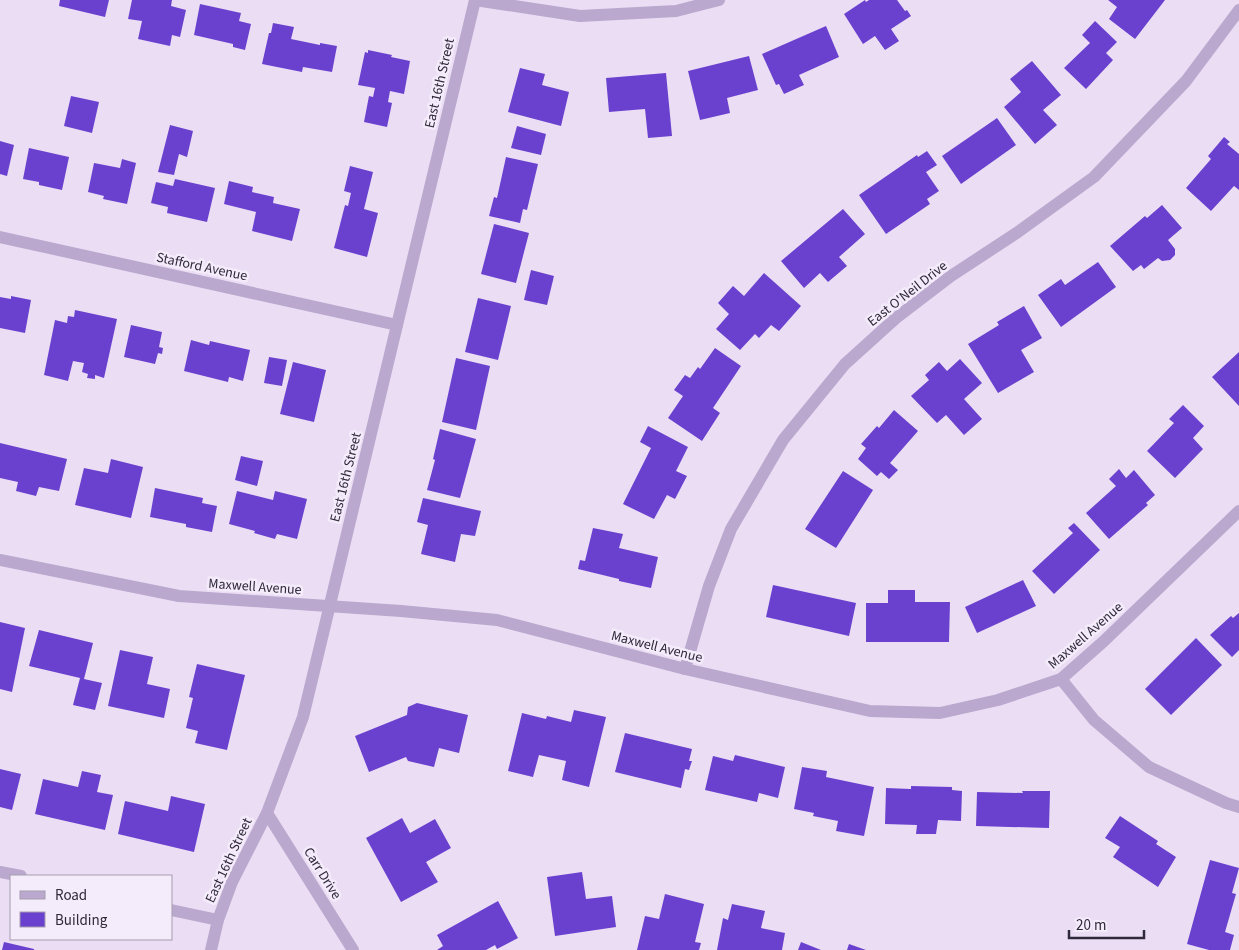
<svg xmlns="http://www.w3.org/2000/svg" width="1239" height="950" font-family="'Source Sans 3',sans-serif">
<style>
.building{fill:#6a41cf}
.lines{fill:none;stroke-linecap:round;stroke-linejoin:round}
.street{stroke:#bba8ce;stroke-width:12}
.labels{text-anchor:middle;stroke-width:5;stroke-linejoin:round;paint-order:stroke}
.street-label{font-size:14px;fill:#2f293a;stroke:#f4ebfb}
</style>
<rect width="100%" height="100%" fill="#ebdef4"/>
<g class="building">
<polygon points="60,0 109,0 105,17 59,6"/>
<polygon points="132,0 172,0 171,6 186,10 180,37 172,35 170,46 138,39 142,21 128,19"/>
<polygon points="865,0 866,2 869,0 897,0 905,11 907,10 911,16 891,29 899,41 885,50 875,36 863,44 844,14"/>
<polygon points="1108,0 1165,0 1135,39 1109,19 1117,7"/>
<polygon points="200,4 241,13 239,21 251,24 245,50 233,47 233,44 194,35"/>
<polygon points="1095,21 1117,42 1106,53 1113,60 1086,89 1064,68 1090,43 1082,35"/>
<polygon points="273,23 294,27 291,39 320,45 320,43 337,46 332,72 303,67 302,72 262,64 269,33 271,33"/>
<polygon points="826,26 839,57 799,75 804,85 784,94 779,84 776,85 762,54"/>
<polygon points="368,50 392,55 391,57 410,61 404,94 390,91 388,102 392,103 387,127 364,122 369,96 373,97 375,88 358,85 365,52 368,53"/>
<polygon points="749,56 758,90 727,98 730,113 700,120 688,71"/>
<polygon points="1032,61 1061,95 1043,110 1057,125 1035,144 1004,107 1021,92 1010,79"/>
<polygon points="520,68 545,74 542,85 569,92 561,126 508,112"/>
<polygon points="666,73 672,136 648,138 645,109 609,112 606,78"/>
<polygon points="71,96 99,102 92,133 64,126"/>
<polygon points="997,118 1016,145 961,184 942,156"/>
<polygon points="170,125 193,131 187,157 179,154 174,175 158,172"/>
<polygon points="517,126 546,134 541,155 511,148"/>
<polygon points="1224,137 1230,142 1227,144 1239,154 1239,190 1234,186 1211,211 1186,188 1211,159 1208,156"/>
<polygon points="0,141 14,145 7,176 0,174"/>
<polygon points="29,148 69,157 62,190 39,185 39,182 23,179"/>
<polygon points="927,151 937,165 926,172 939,191 927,199 930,204 886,234 859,195 917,155 918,157"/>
<polygon points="506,157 538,164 527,210 523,209 520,223 489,216 494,197 497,198"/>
<polygon points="122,159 136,163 127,204 103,199 104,196 88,192 94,163 120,168"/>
<polygon points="350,166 373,172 364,209 378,213 367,257 334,248 345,205 348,206 351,193 344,191"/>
<polygon points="175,179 215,188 207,222 167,213 168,207 151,203 156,182 173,186"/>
<polygon points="229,181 253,187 252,192 274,197 273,203 300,209 292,241 252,231 256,212 224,204"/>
<polygon points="1162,205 1182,228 1168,240 1175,249 1175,255 1170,260 1162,261 1158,258 1144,269 1141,265 1133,271 1110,246 1145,216 1147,218"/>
<polygon points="843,209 865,234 839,257 847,266 828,282 820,273 804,288 781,261"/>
<polygon points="494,224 529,233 516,283 481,274"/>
<polygon points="1098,262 1116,287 1061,327 1038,295 1061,279 1065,285"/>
<polygon points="531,270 554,276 547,305 524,300"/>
<polygon points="764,273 801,306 779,331 771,325 759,338 755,334 740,350 716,329 729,314 718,303 733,286 744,296"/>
<polygon points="11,296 31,300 25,333 0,328 0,297 11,299"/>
<polygon points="478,298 511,306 498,360 465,352"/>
<polygon points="1024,306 1042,338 1021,350 1034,372 998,393 968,344 999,325 997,322"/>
<polygon points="75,310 117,319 104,378 95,375 95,379 87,378 88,374 82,372 84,363 73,361 68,381 44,375 55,320 67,323 68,316 74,317"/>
<polygon points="131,325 162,332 159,347 163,348 162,354 158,353 155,364 124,357"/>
<polygon points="191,340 209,345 210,341 250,350 243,381 229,377 228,382 184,371"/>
<polygon points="715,348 741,366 713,408 720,413 702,441 668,418 683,396 674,390 685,375 690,378 698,367 700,369"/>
<polygon points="1239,352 1239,406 1212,377"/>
<polygon points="269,357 287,360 282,386 264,383"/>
<polygon points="456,358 490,366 476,430 442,422"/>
<polygon points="960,359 982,383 964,399 982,419 964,435 946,415 937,423 911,396 929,380 925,375 939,362 947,371"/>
<polygon points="293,362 326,370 314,422 280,414"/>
<polygon points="1183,405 1204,426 1193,438 1203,449 1175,478 1147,451 1174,423 1169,419"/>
<polygon points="894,410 918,431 890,463 898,470 889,479 881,472 877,476 858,459 866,448 861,444 877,426 879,428"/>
<polygon points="648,426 688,447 676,471 687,476 675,499 667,495 654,519 623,504 651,448 640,442"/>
<polygon points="440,429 476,439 460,498 427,490 435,460 433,459"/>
<polygon points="0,443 67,459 59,491 39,487 36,496 16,491 18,482 0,478"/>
<polygon points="241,456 263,461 257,486 235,480"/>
<polygon points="111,459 143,467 131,518 75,505 84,468 108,473"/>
<polygon points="1119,469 1126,478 1134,470 1155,495 1146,503 1148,505 1109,539 1086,513 1116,486 1109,479"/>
<polygon points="843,471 873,490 836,548 805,529"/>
<polygon points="155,488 203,498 202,503 217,506 212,532 186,527 186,524 150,517"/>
<polygon points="237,491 273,500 275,491 307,499 297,539 277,534 275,539 254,533 255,531 229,524"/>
<polygon points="423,498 481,511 475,536 461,534 455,562 421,554 428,525 417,522"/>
<polygon points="1074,523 1100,550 1054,594 1032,571 1073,533 1068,528"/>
<polygon points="593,528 623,534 619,548 658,557 651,588 619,581 619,579 578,569 580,560 585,561"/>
<polygon points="1023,580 1036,606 977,633 965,607"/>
<polygon points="773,585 856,603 849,636 766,617"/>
<polygon points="888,590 915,590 915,602 950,602 949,642 866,642 866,603 888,603"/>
<polygon points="1239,613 1239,650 1232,657 1210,635 1231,616 1233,618"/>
<polygon points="0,622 25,628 12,692 0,689"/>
<polygon points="39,630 93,643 84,679 102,683 95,710 73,705 80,678 29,666"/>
<polygon points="1196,638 1222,665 1171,715 1145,689"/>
<polygon points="120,650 153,657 147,684 170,689 164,718 108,706"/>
<polygon points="197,664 245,675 227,750 195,743 198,731 186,728 193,698 189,697"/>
<polygon points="417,703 468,715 459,753 439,748 434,767 408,761 406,757 369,772 355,736 407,715 408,707"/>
<polygon points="574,710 606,717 589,787 562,780 566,761 539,755 533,777 508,771 522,713 546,719 547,716 571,722"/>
<polygon points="625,733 692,749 689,761 692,761 689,770 685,769 681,788 615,772"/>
<polygon points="735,755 785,767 778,798 759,793 757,802 705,790 713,756 733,761"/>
<polygon points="802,767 827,771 826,777 874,787 864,836 836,831 838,821 813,816 814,813 794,809"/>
<polygon points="0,769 21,774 12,810 0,807"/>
<polygon points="82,771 101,775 97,792 113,795 105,830 35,814 43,779 78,787"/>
<polygon points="911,786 952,787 952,790 962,791 961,821 938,820 936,834 916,834 917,825 885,824 886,788 911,789"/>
<polygon points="1022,791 1050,791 1049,828 976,826 977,792 1023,793"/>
<polygon points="171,796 205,804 194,852 118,834 125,801 168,811"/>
<polygon points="1120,816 1158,841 1156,844 1176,857 1158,887 1113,857 1120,847 1105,838"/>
<polygon points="402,818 410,833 435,819 451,848 426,862 438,882 401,902 366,838"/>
<polygon points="1210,860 1239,868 1232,893 1236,894 1225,932 1234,935 1230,950 1209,950 1187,944"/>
<polygon points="582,872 586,899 612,896 616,927 555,936 547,877"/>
<polygon points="665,894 704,904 695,942 701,943 699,950 637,950 645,916 659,919"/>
<polygon points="498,901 518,938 497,949 495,945 486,950 437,950 443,946 437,935"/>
<polygon points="732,904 765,911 761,928 785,933 782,950 717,950 723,918 728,920"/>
<polygon points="4,942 34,949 34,950 2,950"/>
<polygon points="801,942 821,950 798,950"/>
<polygon points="849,944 866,950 847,950"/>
</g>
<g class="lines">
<g class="street">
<polyline points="475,0 580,16 676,11 719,0"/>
<polyline points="0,237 397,325"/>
<polyline points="0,560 179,596 401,611 497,620 685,669 870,711 940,713 998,700 1061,679 1104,641 1239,511"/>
<polyline points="685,669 709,586 731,529 783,440 845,364 896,318 951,276 1018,232 1094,177 1186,81 1239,10"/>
<polyline points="1061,679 1094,720 1149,767 1226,803 1239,807"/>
<polyline points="267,813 353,950"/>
<polyline points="0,872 21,876"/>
<polyline points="171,910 218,920"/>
<polyline points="211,950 218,920 232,882 267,813 303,717 475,0"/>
</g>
</g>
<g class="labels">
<g class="street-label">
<text transform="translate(439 83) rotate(-77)" y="5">East 16th Street</text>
<text transform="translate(202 266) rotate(12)" y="5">Stafford Avenue</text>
<text transform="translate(907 293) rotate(-38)" y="5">East O'Neil Drive</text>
<text transform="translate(345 477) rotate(-76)" y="5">East 16th Street</text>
<text transform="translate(255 586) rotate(4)" y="5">Maxwell Avenue</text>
<text transform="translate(1085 635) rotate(-41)" y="5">Maxwell Avenue</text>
<text transform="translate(657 646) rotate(14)" y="5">Maxwell Avenue</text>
<text transform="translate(228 860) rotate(-65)" y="5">East 16th Street</text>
<text transform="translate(323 873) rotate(58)" y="5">Carr Drive</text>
</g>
</g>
<rect x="10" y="875" width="162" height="65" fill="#f4ebfb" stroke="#a59dae"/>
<rect x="20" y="891" width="25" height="8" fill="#bba8ce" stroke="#a59dae"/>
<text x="55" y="900" font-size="15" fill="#2f293a">Road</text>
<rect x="20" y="912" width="25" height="15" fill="#6a41cf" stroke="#a59dae"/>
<text x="55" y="925" font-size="15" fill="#2f293a">Building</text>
<path d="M1069 930v8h75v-8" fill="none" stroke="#2f293a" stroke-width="2.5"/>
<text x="1076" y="930" font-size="15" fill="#2f293a" stroke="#f4ebfb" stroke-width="4" paint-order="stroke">20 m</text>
</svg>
